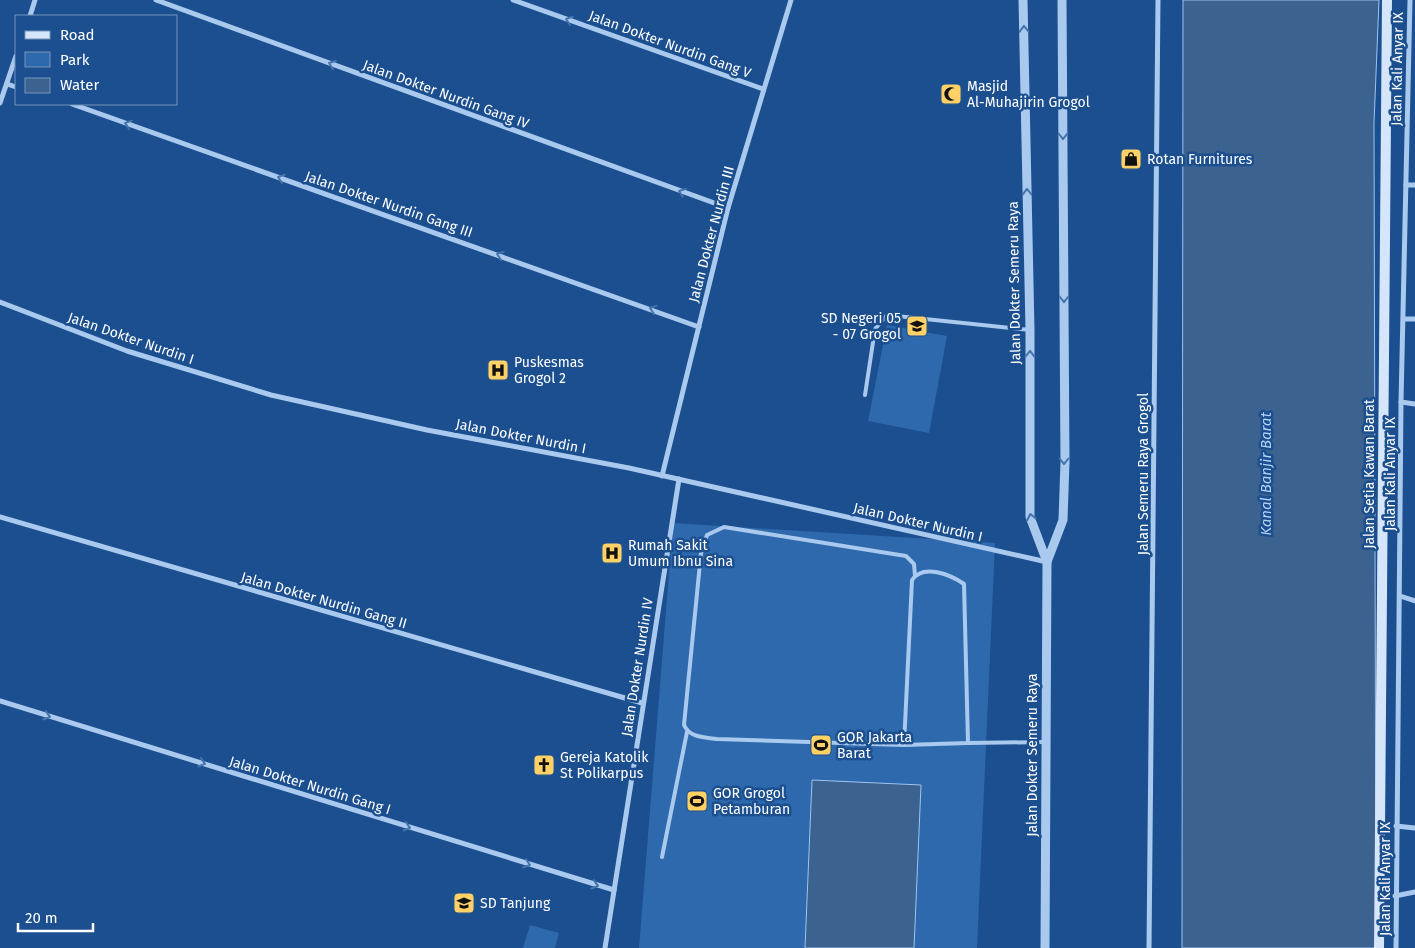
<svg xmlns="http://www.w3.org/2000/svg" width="1415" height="948" font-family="'Fira Sans',sans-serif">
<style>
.green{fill:#2e69ad}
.water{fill:#3c6290;stroke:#9cc4f0}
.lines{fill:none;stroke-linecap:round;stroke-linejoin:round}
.service{stroke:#a9c9ee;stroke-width:4}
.minor{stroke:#a9c9ee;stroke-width:5}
.tertiary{stroke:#a9c9ee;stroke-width:9}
.secondary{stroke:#d6e6fa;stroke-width:10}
.oneway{stroke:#4674ac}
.labels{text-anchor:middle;stroke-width:5;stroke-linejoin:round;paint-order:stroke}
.street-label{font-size:14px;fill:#fff;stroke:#1b4f8f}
.poi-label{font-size:14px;fill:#fff;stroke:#1b4f8f;text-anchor:start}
.water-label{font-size:15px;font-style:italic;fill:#b5d3f5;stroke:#1b4f8f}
</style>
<rect width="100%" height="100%" fill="#1b4f8f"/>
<g class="green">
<polygon points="887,325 947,336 929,433 868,421"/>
<polygon points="673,523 995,543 977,948 639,948"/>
<polygon points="530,925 559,933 555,948 523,948"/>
</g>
<g class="water">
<polygon points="1183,0 1379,0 1374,123 1376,948 1182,948"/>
<polygon points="812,780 921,785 914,948 805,948"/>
</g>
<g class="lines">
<g class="service">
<polyline points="865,395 875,329 887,315 1030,330"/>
<polyline points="968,743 1045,742"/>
<path d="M904,745l64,-2 -4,-159c-13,-9 -41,-21 -52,-4l-8,165 -187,-6c-13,-2 -27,-1 -33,-14l17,-172 6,-18 17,-8 182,29 8,8 1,12"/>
<polyline points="662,857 687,732"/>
</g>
<g class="minor">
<polyline points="156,0 728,208"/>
<polyline points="513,0 763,89"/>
<polyline points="30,16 35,0"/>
<polyline points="7,84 16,87"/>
<polyline points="0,103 16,56"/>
<polyline points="72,104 699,327"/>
<polyline points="1406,185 1415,185"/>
<polyline points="0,302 127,351 271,395 427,430 629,468 1047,562"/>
<polyline points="1404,319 1415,319"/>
<polyline points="1401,402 1415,404"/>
<polyline points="662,476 728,208 791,0"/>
<polyline points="0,517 642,703"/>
<polyline points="1400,596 1415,601"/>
<polyline points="0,701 614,890"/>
<polyline points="1396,826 1415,828"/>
<polyline points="1395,896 1415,892"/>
<polyline points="605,948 679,479"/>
<polyline points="1149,948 1158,0"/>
<polyline points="1396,948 1401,402 1410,0"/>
</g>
<g class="tertiary">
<polyline points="1023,0 1030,330 1030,517 1047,562"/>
<polyline points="1045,948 1047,562 1063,520 1065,462 1062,0"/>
</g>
<polyline class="secondary" points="1379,948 1387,0"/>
</g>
<defs><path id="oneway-chevron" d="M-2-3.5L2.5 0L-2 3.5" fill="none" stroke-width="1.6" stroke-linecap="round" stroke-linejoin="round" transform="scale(1.25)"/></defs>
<g class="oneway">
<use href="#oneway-chevron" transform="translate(569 20) rotate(-161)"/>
<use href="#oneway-chevron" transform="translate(1024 29) rotate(-91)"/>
<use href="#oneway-chevron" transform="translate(332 64) rotate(-160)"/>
<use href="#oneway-chevron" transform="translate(128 124) rotate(-161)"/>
<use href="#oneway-chevron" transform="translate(1063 136) rotate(90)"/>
<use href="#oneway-chevron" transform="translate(281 178) rotate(-161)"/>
<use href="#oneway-chevron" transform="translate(682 192) rotate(-160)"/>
<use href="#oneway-chevron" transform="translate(1027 192) rotate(-91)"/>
<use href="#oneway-chevron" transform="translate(500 255) rotate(-161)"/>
<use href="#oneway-chevron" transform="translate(1064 299) rotate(90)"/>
<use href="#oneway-chevron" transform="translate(653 309) rotate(-161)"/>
<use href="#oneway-chevron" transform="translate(1030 354) rotate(-89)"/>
<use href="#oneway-chevron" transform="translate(1064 461) rotate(90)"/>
<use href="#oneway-chevron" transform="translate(1031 517) rotate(-101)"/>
<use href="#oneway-chevron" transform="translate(47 716) rotate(17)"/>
<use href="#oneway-chevron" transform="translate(202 763) rotate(17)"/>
<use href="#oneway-chevron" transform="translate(407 827) rotate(17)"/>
<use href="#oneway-chevron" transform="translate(527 864) rotate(18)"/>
<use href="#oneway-chevron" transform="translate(595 885) rotate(16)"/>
</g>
<defs>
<g id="mosque-square" transform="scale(1.125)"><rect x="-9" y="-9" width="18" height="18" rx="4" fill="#ffd166" stroke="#1b4f8f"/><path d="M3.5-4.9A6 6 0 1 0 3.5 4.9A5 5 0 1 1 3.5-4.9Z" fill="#111"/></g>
<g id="shop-square" transform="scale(1.125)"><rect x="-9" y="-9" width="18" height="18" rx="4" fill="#ffd166" stroke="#1b4f8f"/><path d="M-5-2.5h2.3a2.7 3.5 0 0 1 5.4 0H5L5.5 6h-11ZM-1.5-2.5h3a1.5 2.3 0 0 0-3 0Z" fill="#111"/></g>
<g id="school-square" transform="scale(1.125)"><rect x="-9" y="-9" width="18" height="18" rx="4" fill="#ffd166" stroke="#1b4f8f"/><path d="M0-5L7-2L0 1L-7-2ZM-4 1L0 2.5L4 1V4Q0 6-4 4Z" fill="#111"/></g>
<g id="hospital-square" transform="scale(1.125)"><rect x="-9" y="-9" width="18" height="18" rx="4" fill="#ffd166" stroke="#1b4f8f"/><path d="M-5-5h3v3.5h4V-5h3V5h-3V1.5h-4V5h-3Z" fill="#111"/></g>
<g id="stadium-square" transform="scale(1.125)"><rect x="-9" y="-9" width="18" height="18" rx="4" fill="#ffd166" stroke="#1b4f8f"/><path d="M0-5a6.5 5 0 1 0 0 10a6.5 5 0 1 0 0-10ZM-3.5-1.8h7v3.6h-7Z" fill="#111"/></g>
<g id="church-square" transform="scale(1.125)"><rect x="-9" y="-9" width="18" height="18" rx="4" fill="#ffd166" stroke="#1b4f8f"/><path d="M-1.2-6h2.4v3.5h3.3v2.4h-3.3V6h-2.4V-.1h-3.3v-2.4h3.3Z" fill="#111"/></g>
</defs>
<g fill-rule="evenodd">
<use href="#mosque-square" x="951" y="94"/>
<use href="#shop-square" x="1131" y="159"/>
<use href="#school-square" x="917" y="326"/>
<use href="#hospital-square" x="498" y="370"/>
<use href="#hospital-square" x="612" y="553"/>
<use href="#stadium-square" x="821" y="745"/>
<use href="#church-square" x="544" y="765"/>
<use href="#stadium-square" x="697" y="801"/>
<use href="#school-square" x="464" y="903"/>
</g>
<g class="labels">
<g class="street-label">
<text transform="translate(670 44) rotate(20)" y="5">Jalan Dokter Nurdin Gang V</text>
<text transform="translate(1397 69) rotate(-89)" y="5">Jalan Kali Anyar IX</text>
<text transform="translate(446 94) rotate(20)" y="5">Jalan Dokter Nurdin Gang IV</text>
<text transform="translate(389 204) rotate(19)" y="5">Jalan Dokter Nurdin Gang III</text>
<text transform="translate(711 234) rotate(-75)" y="5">Jalan Dokter Nurdin III</text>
<text transform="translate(1014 283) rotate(-91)" y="5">Jalan Dokter Semeru Raya</text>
<text transform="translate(131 338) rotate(19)" y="5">Jalan Dokter Nurdin I</text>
<text transform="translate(521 436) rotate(11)" y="5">Jalan Dokter Nurdin I</text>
<text transform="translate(1143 474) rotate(-90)" y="5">Jalan Semeru Raya Grogol</text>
<text transform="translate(1369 474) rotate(-90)" y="5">Jalan Setia Kawan Barat</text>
<text transform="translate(1390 474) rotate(-90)" y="5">Jalan Kali Anyar IX</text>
<text transform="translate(918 522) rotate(13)" y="5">Jalan Dokter Nurdin I</text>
<text transform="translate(324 600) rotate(16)" y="5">Jalan Dokter Nurdin Gang II</text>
<text transform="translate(637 667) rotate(-81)" y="5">Jalan Dokter Nurdin IV</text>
<text transform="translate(1032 755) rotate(-90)" y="5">Jalan Dokter Semeru Raya</text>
<text transform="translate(310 785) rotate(17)" y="5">Jalan Dokter Nurdin Gang I</text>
<text transform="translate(1385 879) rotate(-90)" y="5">Jalan Kali Anyar IX</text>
</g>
<g class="poi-label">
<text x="967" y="91">Masjid<tspan x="967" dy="16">Al-Muhajirin Grogol</tspan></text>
<text x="1147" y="164">Rotan Furnitures</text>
<text x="901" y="323" text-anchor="end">SD Negeri 05<tspan x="901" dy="16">- 07 Grogol</tspan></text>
<text x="514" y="367">Puskesmas<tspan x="514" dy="16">Grogol 2</tspan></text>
<text x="628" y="550">Rumah Sakit<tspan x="628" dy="16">Umum Ibnu Sina</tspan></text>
<text x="837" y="742">GOR Jakarta<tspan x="837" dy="16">Barat</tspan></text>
<text x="560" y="762">Gereja Katolik<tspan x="560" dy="16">St Polikarpus</tspan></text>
<text x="713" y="798">GOR Grogol<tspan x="713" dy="16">Petamburan</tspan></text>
<text x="480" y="908">SD Tanjung</text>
</g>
<g class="water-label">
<text transform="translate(1266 474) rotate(-90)" y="5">Kanal Banjir Barat</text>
</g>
</g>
<rect x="15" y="15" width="162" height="90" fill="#1b4f8f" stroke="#7695bc"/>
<rect x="25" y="31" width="25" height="8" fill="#d6e6fa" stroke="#7695bc"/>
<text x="60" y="40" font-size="15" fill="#ffffff">Road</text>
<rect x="25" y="52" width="25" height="15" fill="#2e69ad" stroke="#7695bc"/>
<text x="60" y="65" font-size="15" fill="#ffffff">Park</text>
<rect x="25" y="78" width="25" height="15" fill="#3c6290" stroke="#7695bc"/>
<text x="60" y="90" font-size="15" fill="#ffffff">Water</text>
<path d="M18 923v8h75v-8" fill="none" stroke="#ffffff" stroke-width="2.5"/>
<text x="25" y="923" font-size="15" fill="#ffffff" stroke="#1b4f8f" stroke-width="4" paint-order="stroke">20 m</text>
</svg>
